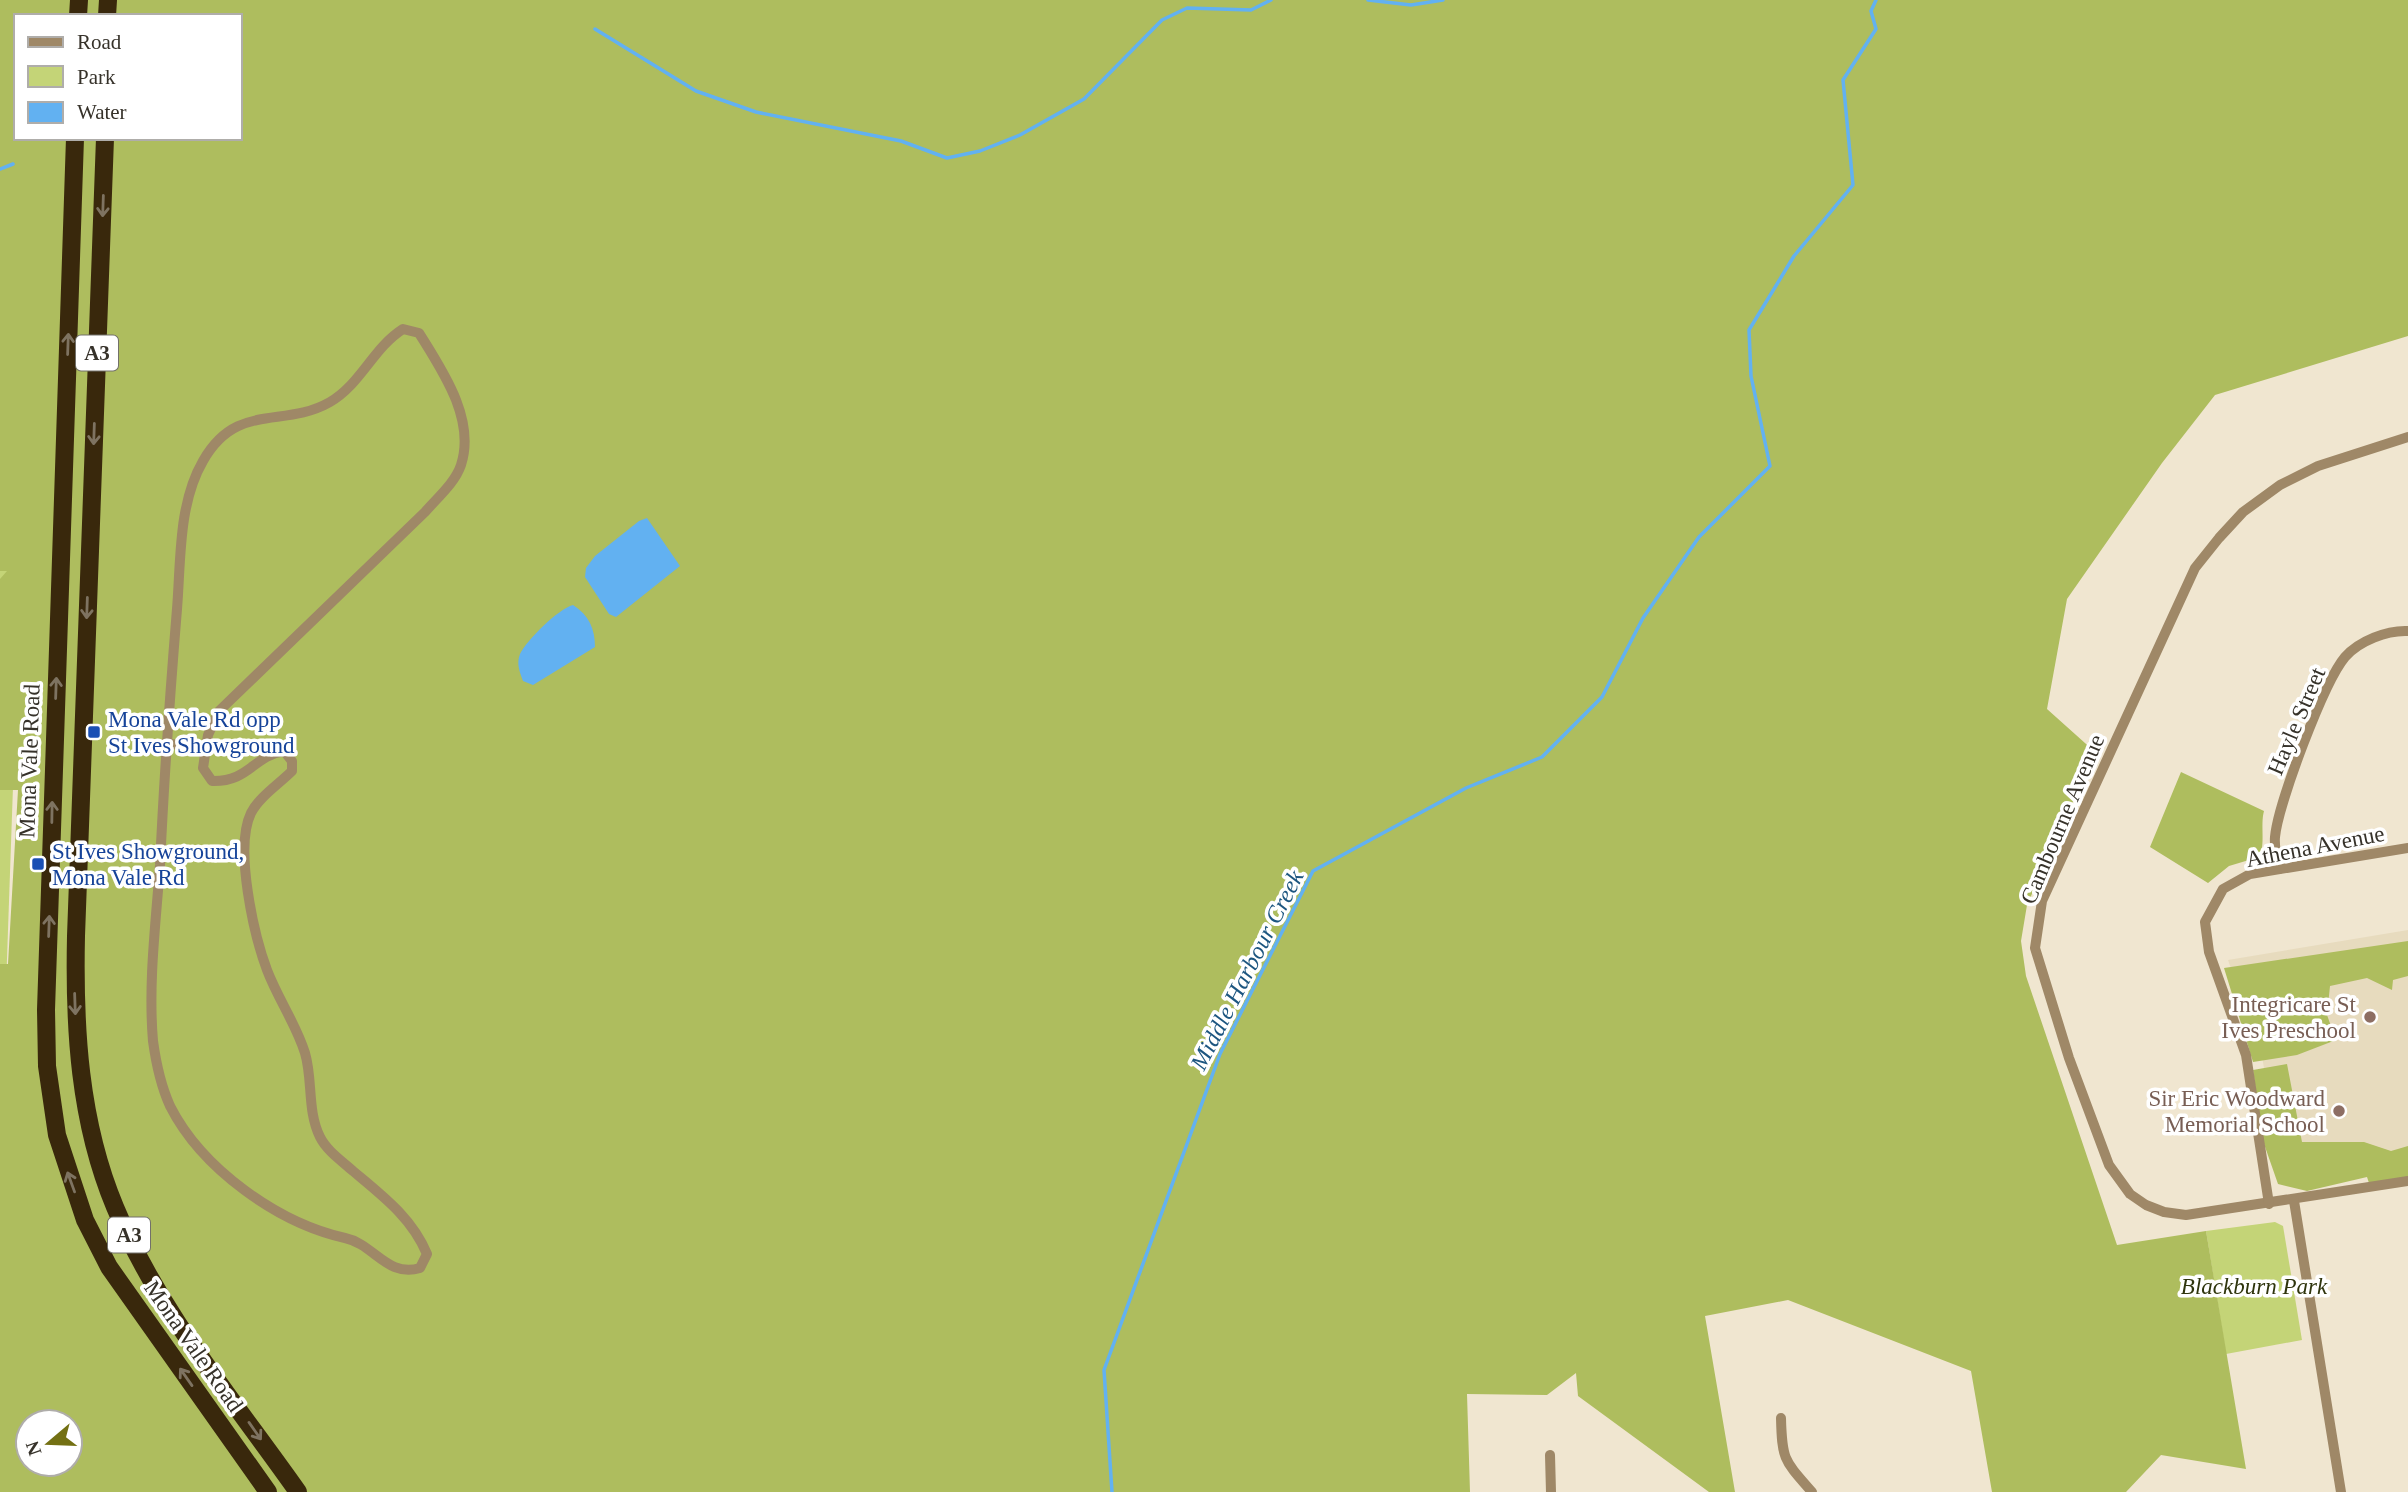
<svg xmlns="http://www.w3.org/2000/svg" width="2408" height="1492" font-family="'Times New Roman',serif">
<style>
.built{fill:#e7dbbe}
.green{fill:#c4d477}
.forest{fill:#aebd5e;fill-rule:evenodd}
.water{fill:#62b1f1}
.lines{fill:none;stroke-linecap:round;stroke-linejoin:round}
.stream{stroke:#62b1f1;stroke-width:3.5}
.street{stroke:#9f8867;stroke-width:10}
.highway{stroke:#39280c;stroke-width:18}
.oneway{stroke:#7e7361}
.transit-dot{fill:#1a4fb4;stroke:#fff;stroke-width:2.5}
.education-dot{fill:#8d6e63;stroke:#fff;stroke-width:2.5}
.labels{text-anchor:middle;stroke-width:7;stroke-linejoin:round;paint-order:stroke}
.shield{fill:#fff;stroke:#72706a;stroke-width:2}
.shield-label{font-size:21px;font-weight:bold;fill:#36322a}
.transit-label{font-size:23px;fill:#164399;stroke:#fff;text-anchor:start}
.street-label{font-size:23px;fill:#36322a;stroke:#fff}
.education-label{font-size:23px;fill:#785e54;stroke:#fff;text-anchor:end}
.park-label{font-size:23px;font-style:italic;fill:#2f350d;stroke:#fff}
.water-label{font-size:24px;font-style:italic;fill:#1d5680;stroke:#fff}
</style>
<rect width="100%" height="100%" fill="#f0e6d0"/>
<polygon class="built" points="2408,930 2408,1166 2282,1177 2262,1056 2228,960"/>
<g class="green">
<polygon points="0,356 25,442 0,1160"/>
<polygon points="2275,1222 2283,1226 2302,1340 2226,1354 2206,1231"/>
</g>
<g class="forest">
<path d="M0,0h2408v336l-193,59 -53,68 -95,136 -20,110 48,43 -68,153 -6,36 5,35 91,269 89,-14 40,238 -85,-14 -35,37h-134l-21,-121 -183,-71 -83,16 30,176h-26l-131,-96 -2,-23 -29,22 -80,-1 3,98h-1470v-528h8l10,-174h-18v-211l7,-8h-7zM16,16h224v122h-224zM28,1422h42v42h-42z"/>
<path d="M2181,772l83,39c-4,14 2,34 -5,46l-30,9 -21,17 -58,-36z"/>
<polygon points="2408,941 2408,976 2393,980 2392,990 2367,978 2330,986 2327,1015 2336,1040 2297,1055 2253,1062 2224,968"/>
<polygon points="2287,1064 2302,1142 2364,1142 2391,1151 2408,1146 2408,1178 2369,1183 2367,1177 2307,1191 2278,1184 2263,1141 2253,1070"/>
</g>
<g class="water">
<polygon points="647,518 680,566 616,617 609,614 585,577 586,568 595,556 639,521"/>
<path d="M573,605c16,10 22,24 22,42l-62,38 -10,-4c-3,-9 -7,-17 -3,-27 7,-14 38,-45 53,-49z"/>
</g>
<g class="lines">
<g class="stream">
<polyline points="1368,0 1411,5 1443,0"/>
<polyline points="595,29 696,91 756,112 901,141 947,158 980,151 1020,135 1084,99 1162,20 1187,8 1251,10 1271,0"/>
<polyline points="0,169 13,164"/>
<polyline points="1112,1492 1104,1370 1220,1054 1313,871 1466,788 1542,757 1602,697 1643,618 1699,537 1770,466 1751,376 1749,330 1794,256 1853,185 1843,80 1876,29 1871,11 1876,0"/>
</g>
<g class="street">
<path d="M403,329l16,4c23,37 57,86 42,132 -6,18 -24,33 -36,47l-206,199 -11,24 -5,33 9,13c37,1 41,-25 72,-30l8,10v10c-13,13 -33,26 -41,42 -17,35 3,122 16,157 11,29 29,54 38,83 8,27 2,58 15,84 7,14 22,24 33,34 30,25 59,47 74,83l-7,14c-33,10 -46,-24 -75,-30 -67,-15 -143,-69 -175,-132 -9,-20 -14,-43 -17,-65 -5,-58 3,-119 7,-176 4,-86 10,-171 17,-256 4,-48 1,-105 26,-148 34,-60 80,-32 127,-59 31,-18 43,-54 73,-73z"/>
<polyline points="2408,437 2318,466 2280,485 2243,512 2219,538 2195,568 2042,901 2035,948 2069,1058 2109,1165 2130,1194 2146,1205 2164,1212 2186,1215 2408,1181"/>
<polyline points="166,744 189,745 203,753"/>
<path d="M2279,869c-2,-10 -5,-22 -4,-32 3,-33 49,-155 70,-180 14,-16 42,-27 63,-26"/>
<polyline points="2294,1201 2341,1492"/>
<polyline points="2269,1204 2246,1055 2209,952 2205,922 2223,889 2250,874 2408,848"/>
<path d="M1781,1418c1,42 3,42 31,74"/>
<polyline points="1550,1455 1551,1492"/>
</g>
<g class="highway">
<polyline points="78,16 79,0"/>
<polyline points="107,16 108,0"/>
<polyline points="75,138 46,1010 47,1066 57,1135 85,1220 109,1267 268,1492"/>
<path d="M105,138l-29,798c-2,91 3,185 39,271 43,104 119,194 183,285"/>
</g>
</g>
<defs><path id="oneway-shaft" d="M-6 0H5M1.5-3L5.5 0L1.5 3" fill="none" stroke-width="1.6" stroke-linecap="round" stroke-linejoin="round" transform="scale(1.75)"/></defs>
<g class="oneway">
<use href="#oneway-shaft" transform="translate(103 206) rotate(92)"/>
<use href="#oneway-shaft" transform="translate(68 344) rotate(-88)"/>
<use href="#oneway-shaft" transform="translate(94 434) rotate(92)"/>
<use href="#oneway-shaft" transform="translate(87 608) rotate(92)"/>
<use href="#oneway-shaft" transform="translate(56 688) rotate(-88)"/>
<use href="#oneway-shaft" transform="translate(52 812) rotate(-89)"/>
<use href="#oneway-shaft" transform="translate(49 926) rotate(-88)"/>
<use href="#oneway-shaft" transform="translate(75 1004) rotate(88)"/>
<use href="#oneway-shaft" transform="translate(71 1182) rotate(-110)"/>
<use href="#oneway-shaft" transform="translate(186 1377) rotate(-125)"/>
<use href="#oneway-shaft" transform="translate(255 1431) rotate(55)"/>
</g>
<g class="transit-dot">
<rect x="87" y="725" width="14" height="14" rx="3.5"/>
<rect x="31" y="857" width="14" height="14" rx="3.5"/>
</g>
<g class="education-dot">
<circle cx="2370" cy="1017" r="7"/>
<circle cx="2339" cy="1111" r="7"/>
</g>
<g class="labels">
<g class="shield">
<rect x="76" y="335.5" width="42" height="35" rx="5"/>
<rect x="108" y="1217.5" width="42" height="35" rx="5"/>
</g>
<g class="shield-label">
<text x="97" y="360">A3</text>
<text x="129" y="1242">A3</text>
</g>
<g class="transit-label">
<text x="108" y="727">Mona Vale Rd opp<tspan x="108" dy="26">St Ives Showground</tspan></text>
<text x="52" y="859">St Ives Showground,<tspan x="52" dy="26">Mona Vale Rd</tspan></text>
</g>
<g class="street-label">
<text transform="translate(2296 721) rotate(-67)" y="8">Hayle Street</text>
<text transform="translate(29 761) rotate(-88)" y="8">Mona Vale Road</text>
<text transform="translate(2062 819) rotate(-67)" y="8">Cambourne Avenue</text>
<text transform="translate(2315 846) rotate(-11)" y="8">Athena Avenue</text>
<text transform="translate(194 1346) rotate(55)" y="8">Mona Vale Road</text>
</g>
<g class="education-label">
<text x="2356" y="1012">Integricare St<tspan x="2356" dy="26">Ives Preschool</tspan></text>
<text x="2325" y="1106">Sir Eric Woodward<tspan x="2325" dy="26">Memorial School</tspan></text>
</g>
<g class="park-label">
<text x="2254" y="1294">Blackburn Park</text>
</g>
<g class="water-label">
<text transform="translate(1247 970) rotate(-63)" y="8">Middle Harbour Creek</text>
</g>
</g>
<rect x="14" y="14" width="228" height="126" fill="#ffffff" stroke="#afadaa" stroke-width="2"/>
<rect x="28" y="37" width="35" height="10" fill="#9f8867" stroke="#afadaa" stroke-width="2"/>
<text x="77" y="49" font-size="21" fill="#36322a">Road</text>
<rect x="28" y="66" width="35" height="21" fill="#c4d477" stroke="#afadaa" stroke-width="2"/>
<text x="77" y="84" font-size="21" fill="#36322a">Park</text>
<rect x="28" y="102" width="35" height="21" fill="#62b1f1" stroke="#afadaa" stroke-width="2"/>
<text x="77" y="119" font-size="21" fill="#36322a">Water</text>
<g transform="translate(49 1443) rotate(251)"><circle r="33" fill="#ffffff" stroke="#afadaa" stroke-width="2"/>
<path d="M0-5L12 26L0 18L-12 26Z" fill="#737013"/>
<text y="-10" font-size="19" font-weight="bold" text-anchor="middle" fill="#36322a">N</text>
</g>
</svg>
